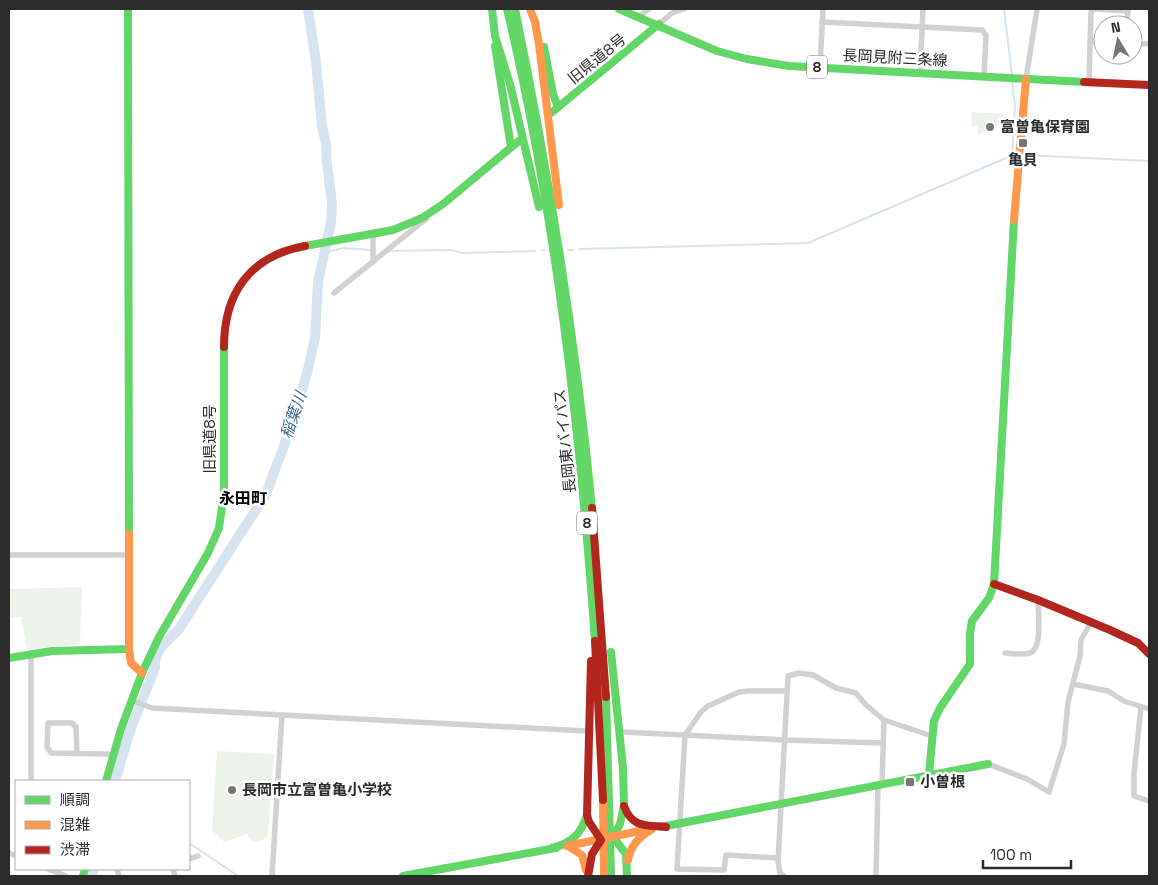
<svg xmlns="http://www.w3.org/2000/svg" width="1158" height="885" font-family="'Space Grotesk','Noto Sans JP',sans-serif">
<style>
.green{fill:#eef3ea}
.lines{fill:none;stroke-linecap:round;stroke-linejoin:round}
.stream{stroke:#d6e4f1;stroke-width:2}
.river{stroke:#d6e4f1;stroke-width:10}
.street{stroke:#d1d1d1;stroke-width:5.5}
.fast{stroke:#63d668;stroke-width:8}
.slow{stroke:#ff974d;stroke-width:8}
.jam{stroke:#b3261e;stroke-width:8}
.poi-dot{fill:#767676;stroke:#fff;stroke-width:2}
.labels{text-anchor:middle;stroke-width:5;stroke-linejoin:round;paint-order:stroke}
.shield{fill:#fff;stroke:#6b6b6b;stroke-width:1}
.shield-label{font-size:14px;font-weight:bold;fill:#2c2c2c}
.street-label{font-size:15px;fill:#2c2c2c;stroke:#fff}
.poi-label{font-size:15px;font-weight:bold;fill:#2c2c2c;stroke:#fff;text-anchor:start}
.water-label{font-size:16px;font-style:italic;fill:#3a688e;stroke:#fff}
.neighbourhood-label{font-size:16px;font-weight:bold;fill:#000;stroke:#fff}
</style>
<rect width="100%" height="100%" fill="#fff"/>
<g class="green">
<polygon points="972,112 1003,114 1003,123 978,135 978,127 971,126"/>
<polygon points="82,587 80,644 27,649 21,617 9,618 9,589"/>
<path d="M217,751l57,3 -6,82c-9,7 -15,10 -21,-2l-23,8 -12,-12z"/>
</g>
<g class="lines">
<g class="stream">
<polyline points="1004,9 1012,75"/>
<polyline points="1012,155 1015,107 1012,80"/>
<polyline points="1024,155 1149,161"/>
<polyline points="580,249 808,243 1013,155"/>
<polyline points="542,250 545,250"/>
<polyline points="568,250 573,250"/>
<polyline points="388,251 452,250 462,253 535,251"/>
<polyline points="324,253 343,248 371,250"/>
<polyline points="189,843 238,876"/>
</g>
<g class="river">
<path d="M115,781l15,-50 25,-63c-2,-19 14,-27 24,-39l87,-135 26,-70 15,-51 8,-35 3,-56 13,-60 1,-18 -5,-41 -1,-20 -4,-16 -6,-65 -8,-53"/>
<polyline points="92,876 94,869"/>
</g>
<g class="street">
<polyline points="640,16 649,9"/>
<polyline points="822,22 982,30 986,35 984,76"/>
<polyline points="659,24 672,13 684,9"/>
<polyline points="1127,25 1128,9"/>
<polyline points="1090,41 1103,42"/>
<polyline points="1133,43 1149,44"/>
<polyline points="820,67 823,9"/>
<polyline points="920,73 923,9"/>
<polyline points="1026,79 1037,9"/>
<polyline points="1089,82 1091,12 1094,9 1128,11"/>
<polyline points="373,233 373,262"/>
<polyline points="334,293 427,218"/>
<polyline points="9,555 129,555"/>
<path d="M1005,653c8,1 17,2 25,0 13,-5 8,-41 8,-53"/>
<polyline points="31,654 31,781"/>
<polyline points="1073,684 1108,691 1124,701 1149,709"/>
<polyline points="131,700 152,708 586,731"/>
<polyline points="1141,707 1134,774 1134,796 1149,801"/>
<polyline points="622,732 785,740 883,743"/>
<polyline points="77,753 76,727 72,723 48,723 47,747 51,753 108,754 113,756"/>
<polyline points="988,764 1027,779 1049,792 1064,744 1068,702 1080,656 1081,640 1091,622"/>
<polyline points="882,783 884,720"/>
<polyline points="9,853 16,856"/>
<polyline points="778,858 726,855 724,870 677,869 685,735 701,712 708,706 719,701 739,692 749,691 787,691"/>
<polyline points="189,859 198,856"/>
<polyline points="48,869 66,876"/>
<polyline points="117,869 119,876"/>
<polyline points="173,869 175,876"/>
<polyline points="272,876 282,715"/>
<polyline points="784,876 780,873 778,862 788,676 799,673 813,675 836,688 856,693 865,704 884,720 932,736"/>
<polyline points="876,876 878,784"/>
</g>
<g class="fast">
<polyline points="128,9 129,534"/>
<polyline points="492,9 495,36 510,84 539,207"/>
<path d="M507,9c49,206 73,421 88,632"/>
<path d="M515,9c34,165 61,331 77,499"/>
<polyline points="619,9 717,51 747,59 789,66 1084,82"/>
<polyline points="495,46 511,147"/>
<polyline points="544,47 553,94 558,107"/>
<polyline points="551,113 659,24"/>
<polyline points="305,246 393,230 422,218 443,204 520,140"/>
<polyline points="611,652 623,768 624,805 620,824 613,837 626,854 627,876"/>
<polyline points="9,658 52,651 129,649"/>
<polyline points="606,697 611,876"/>
<polyline points="929,774 934,721 940,708 970,664 970,633 972,621 989,598 994,584 1014,220"/>
<polyline points="106,781 121,729 142,673 159,637 208,553 219,528 224,493 224,347"/>
<polyline points="661,827 988,764"/>
<path d="M552,848c20,-5 29,-14 35,-33"/>
<polyline points="83,876 85,869"/>
<polyline points="403,876 556,848"/>
</g>
<g class="slow">
<polyline points="530,9 535,22 539,44 559,205"/>
<polyline points="1014,220 1026,79"/>
<polyline points="129,534 129,649 131,663 142,673"/>
<polyline points="603,800 604,876"/>
<polyline points="567,846 649,829"/>
<polyline points="568,846 582,855 586,870"/>
<path d="M628,860c3,-15 11,-23 24,-31"/>
</g>
<g class="jam">
<polyline points="1084,82 1149,85"/>
<path d="M224,347c0,-54 26,-91 81,-101"/>
<polyline points="592,508 606,697"/>
<polyline points="994,584 1038,600 1110,630 1138,643 1149,654"/>
<polyline points="595,641 603,800"/>
<path d="M624,806c8,22 22,19 42,21"/>
<polyline points="588,876 592,854 601,840 589,822 587,815 591,661"/>
</g>
</g>
<g class="poi-dot">
<circle cx="990" cy="127" r="5"/>
<rect x="1018" y="138" width="10" height="10" rx="2.5"/>
<rect x="905" y="777" width="10" height="10" rx="2.5"/>
<circle cx="232" cy="790" r="5"/>
</g>
<g class="labels">
<g class="shield">
<rect x="807" y="55.5" width="20" height="23" rx="4"/>
<rect x="577" y="511.5" width="20" height="23" rx="4"/>
</g>
<g class="shield-label">
<text x="817" y="72">8</text>
<text x="587" y="528">8</text>
</g>
<g class="street-label">
<text transform="translate(895 58) rotate(3)" y="5">長岡見附三条線</text>
<text transform="translate(597 59) rotate(-39)" y="5">旧県道8号</text>
<text transform="translate(210 439) rotate(-90)" y="5">旧県道8号</text>
<text transform="translate(565 441) rotate(-96)" y="5">長岡東バイパス</text>
</g>
<g class="poi-label">
<text x="1000" y="132">富曽亀保育園</text>
<text x="1023" y="165" text-anchor="middle">亀貝</text>
<text x="920" y="787">小曽根</text>
<text x="242" y="795">長岡市立富曽亀小学校</text>
</g>
<g class="water-label">
<text transform="translate(293 415) rotate(-71)" y="6">稲葉川</text>
</g>
<g class="neighbourhood-label">
<text x="243" y="504">永田町</text>
</g>
</g>
<rect width="1158" height="885" fill="none" stroke="#2c2c2c" stroke-width="20"/>
<rect x="15" y="780" width="175" height="90" fill="#ffffff" stroke="#ababab"/>
<rect x="25" y="796" width="25" height="8" fill="#63d668" stroke="#ababab"/>
<text x="60" y="805" font-size="15" fill="#2c2c2c">順調</text>
<rect x="25" y="821" width="25" height="8" fill="#ff974d" stroke="#ababab"/>
<text x="60" y="830" font-size="15" fill="#2c2c2c">混雑</text>
<rect x="25" y="846" width="25" height="8" fill="#b3261e" stroke="#ababab"/>
<text x="60" y="855" font-size="15" fill="#2c2c2c">渋滞</text>
<g transform="translate(1118 40) rotate(350)"><circle r="24" fill="#ffffff" stroke="#ababab"/>
<path d="M0-4L9 19L0 12L-9 19Z" fill="#767676"/>
<text y="-8" font-size="14" font-weight="bold" text-anchor="middle" fill="#2c2c2c">N</text>
</g>
<path d="M983 860v8h88v-8" fill="none" stroke="#2c2c2c" stroke-width="2.5"/>
<text x="990" y="860" font-size="15" fill="#2c2c2c" stroke="#ffffff" stroke-width="4" paint-order="stroke">100 m</text>
</svg>
